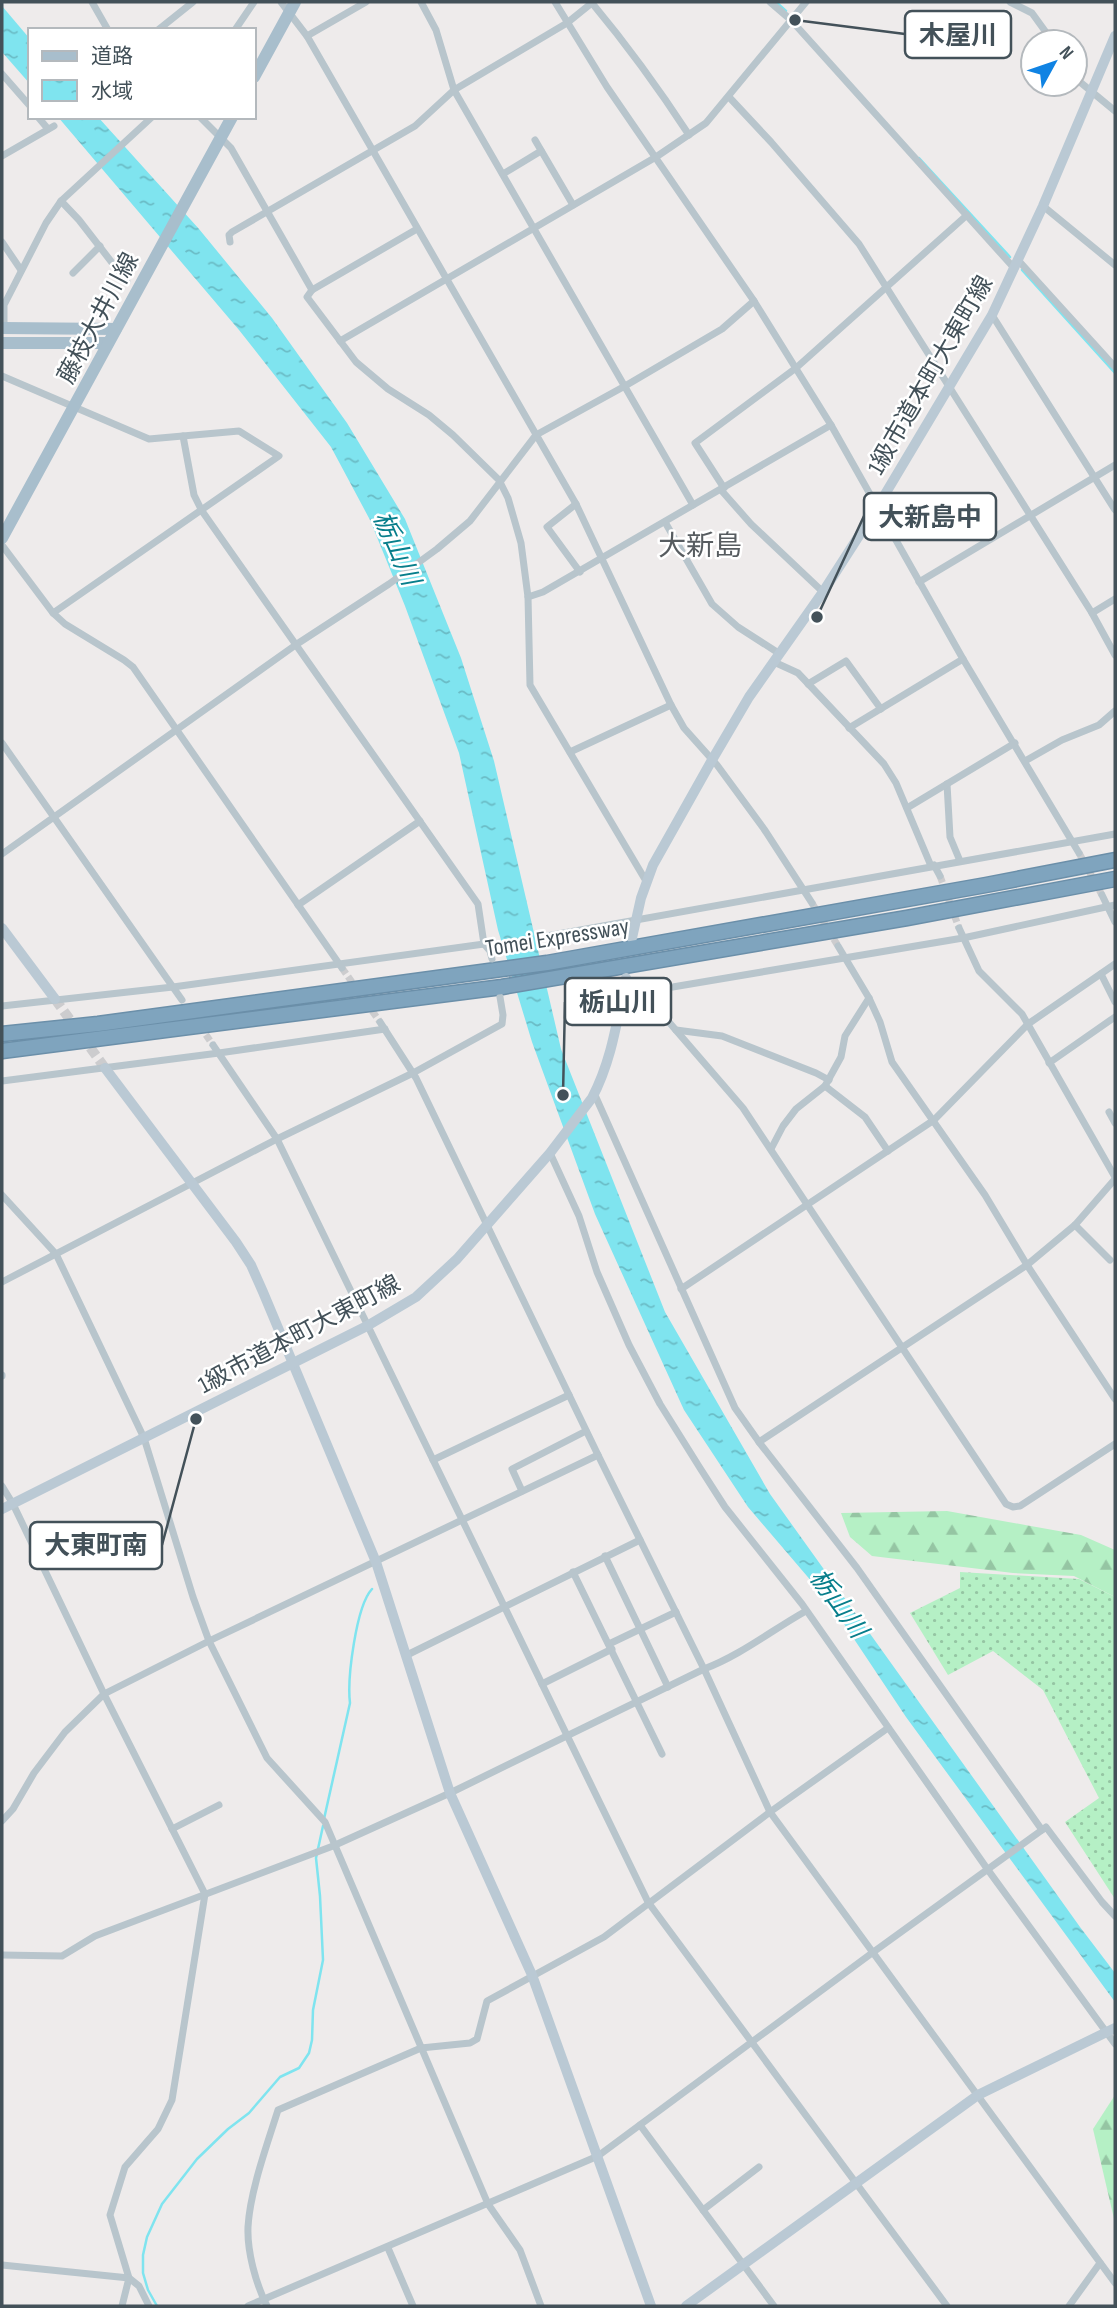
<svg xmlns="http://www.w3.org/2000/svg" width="1117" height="2308" font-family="'Sofia Sans Condensed','Noto Sans JP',sans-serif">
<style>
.grass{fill:url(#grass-dots)}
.forest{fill:url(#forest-firs)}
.water{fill:url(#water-ripples)}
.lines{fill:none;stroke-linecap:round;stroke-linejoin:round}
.stream{stroke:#7fe4ef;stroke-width:2.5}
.street-tunnel{stroke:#ccccce;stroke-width:7;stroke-dasharray:7 3.5;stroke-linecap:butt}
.secondary-tunnel{stroke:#ccccce;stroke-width:10;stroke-dasharray:10 5;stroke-linecap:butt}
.highway-casing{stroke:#6b8fa9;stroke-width:17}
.street{stroke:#b8c5cc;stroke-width:7}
.secondary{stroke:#bac9d4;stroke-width:10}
.primary{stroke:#a8becc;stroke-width:12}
.highway{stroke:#7fa4be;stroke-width:14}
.labels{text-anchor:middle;stroke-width:5;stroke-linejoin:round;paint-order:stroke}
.street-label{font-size:24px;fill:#435159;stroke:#fff}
.water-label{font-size:26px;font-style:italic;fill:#077e8b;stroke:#fff}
.quarter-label{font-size:28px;fill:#575c60;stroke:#fff}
.leader{fill:none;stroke:#435159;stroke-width:2.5}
.callout-dot{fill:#435159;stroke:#fff;stroke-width:2.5}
.callout{fill:#fff;stroke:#435159;stroke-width:2.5}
.callout-label{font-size:26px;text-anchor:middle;font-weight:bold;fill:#435159}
</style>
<defs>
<pattern id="grass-dots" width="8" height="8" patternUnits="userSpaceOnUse" patternTransform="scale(1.75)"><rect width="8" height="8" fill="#b5f0c5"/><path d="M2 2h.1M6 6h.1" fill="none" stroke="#95c5a3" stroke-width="1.8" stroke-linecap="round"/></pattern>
<pattern id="forest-firs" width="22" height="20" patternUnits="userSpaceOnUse" patternTransform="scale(1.75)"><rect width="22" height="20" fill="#b5f0c5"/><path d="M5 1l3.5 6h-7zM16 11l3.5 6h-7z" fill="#95c5a3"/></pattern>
<pattern id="water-ripples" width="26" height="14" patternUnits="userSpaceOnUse" patternTransform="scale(1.75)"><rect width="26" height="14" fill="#7fe4ef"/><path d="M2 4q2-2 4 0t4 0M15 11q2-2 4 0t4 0" fill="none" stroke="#6abbc5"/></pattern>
</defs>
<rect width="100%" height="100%" fill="#eeebeb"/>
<polygon class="grass" points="960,1572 1079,1579 1115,1597 1115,1899 1065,1822 1099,1798 1043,1690 993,1651 948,1675 910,1613 960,1588"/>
<g class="forest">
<polygon points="947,1511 1081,1535 1115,1550 1115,1597 1074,1576 1013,1573 872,1556 850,1537 841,1513"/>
<polygon points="1115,2095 1115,2223 1093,2129"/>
</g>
<g class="water">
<polygon points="2,6 30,39 30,84 2,52"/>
<polygon points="58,117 98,117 199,229 272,318 347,423 405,519 461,658 494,761 561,1049 665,1312 770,1494 1080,1927 1115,1973 1115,2002 906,1717 830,1603 748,1507 684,1410 595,1214 532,1042 498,930 459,753 405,606 370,520 331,447 239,330"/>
</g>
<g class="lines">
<g class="stream">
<polyline points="776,2 786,11"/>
<polyline points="919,158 1010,257"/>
<polyline points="1022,270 1115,373"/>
<path d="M324,1819l26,-116c-3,-24 6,-97 22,-114"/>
<polyline points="157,2306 148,2290 143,2273 143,2255 147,2237 162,2204 197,2159 228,2129 249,2113 280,2077 299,2068 309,2053 312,2040 313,2010 323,1960 320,1896 316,1858 323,1826"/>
</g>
<g class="street-tunnel">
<polyline points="1079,853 1102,895"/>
<polyline points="940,876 959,928"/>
<polyline points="812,903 838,946"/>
<polyline points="342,968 380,1022"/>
<polyline points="200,1026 213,1045"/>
</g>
<polyline class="secondary-tunnel" points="55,999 105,1068"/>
<g class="highway-casing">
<g id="highway">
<polyline points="2,1034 98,1024 547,963 986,885 1115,860"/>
<polyline points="2,1051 502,987 907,918 1115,879"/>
</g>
</g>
<g class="street">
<polyline points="92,2 108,30"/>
<polyline points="281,2 307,36 576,504 671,705 684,728 717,765 764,829 812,903"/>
<polyline points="421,2 436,30 454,90 693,505"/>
<polyline points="555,2 607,87 754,301 831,425 963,659 1079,853"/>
<polyline points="770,2 791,20 1014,268"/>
<polyline points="1010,2 1032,13 1053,42"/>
<path d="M592,3c35,42 67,86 97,132"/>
<polyline points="158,30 193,2"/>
<polyline points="235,30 254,2"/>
<polyline points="307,36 366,2"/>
<polyline points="2,74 30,106"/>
<polyline points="1075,74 1080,82 1115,111"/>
<polyline points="729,97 771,142 859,244 1092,613 1115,655"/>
<polyline points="38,117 48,129"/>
<polyline points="200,117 231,148 312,290 417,229"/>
<polyline points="535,140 573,205"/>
<polyline points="2,156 54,126"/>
<polyline points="503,174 541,151"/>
<polyline points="61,201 79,220 127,282"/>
<polyline points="1043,206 1115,265"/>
<polyline points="2,242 21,270"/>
<polyline points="230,242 229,235 232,232 415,126 454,90 567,23 593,2"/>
<polyline points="1018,260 1115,367"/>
<polyline points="73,273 100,246"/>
<polyline points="312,290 307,297 356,362 388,389 429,415 453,435 499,480 508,498 521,543 528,597 530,685 646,881"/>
<polyline points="992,315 1115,510"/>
<polyline points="4,327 4,305 46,223 61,201 152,117"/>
<polyline points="340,341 656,157 706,123 806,2"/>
<polyline points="2,376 149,439 239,431 279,456 53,613"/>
<polyline points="183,436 194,495 202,511 478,904 484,944 490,951 492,959"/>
<polyline points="724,488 695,443 796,368 967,215"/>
<polyline points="721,490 751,524 823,592"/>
<polyline points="576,504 547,527 580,572"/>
<polyline points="665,522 712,604 738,627 780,654"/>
<polyline points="2,545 53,613 65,624 124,660 133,667 342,968"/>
<polyline points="919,582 1115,465"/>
<polyline points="528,597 543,592 831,425"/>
<polyline points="1092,613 1115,599"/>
<polyline points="774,662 798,673 884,764 896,783 931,866"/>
<polyline points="808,684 846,661 881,709"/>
<polyline points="849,728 963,659"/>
<polyline points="2,743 182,1000"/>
<polyline points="570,752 671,705"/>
<polyline points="1025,761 1062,740 1099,725 1115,711"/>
<polyline points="947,784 950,837 960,861"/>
<polyline points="907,808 1015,743"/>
<polyline points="2,854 297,644 389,584 437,549 470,521 536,435 625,386 722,329 754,301"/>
<polyline points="934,865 940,876"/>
<polyline points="1102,895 1115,922"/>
<polyline points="298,905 420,821"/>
<polyline points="959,928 979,971 1022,1014 1115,1177"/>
<polyline points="547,936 1115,834"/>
<polyline points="838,946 869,998 880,1022 892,1062 985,1195 1027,1265 1115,1399"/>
<polyline points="1101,974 1115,1002"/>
<polyline points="643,992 743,1108 1006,1504 1013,1507 1020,1506 1115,1444"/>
<polyline points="571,999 643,992 963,938 1115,905"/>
<polyline points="2,1006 173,987 484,944"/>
<polyline points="380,1022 416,1078 598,1455 704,1669 770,1812 1115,2283"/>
<polyline points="676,1030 722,1036 816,1073 829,1080"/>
<polyline points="213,1045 277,1139 648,1902 947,2306"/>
<polyline points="1049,1063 1115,1017"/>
<polyline points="2,1081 219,1053 385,1029"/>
<polyline points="825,1086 865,1117 888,1151"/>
<polyline points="594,1093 735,1408 759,1442 857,1568 1042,1830 1046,1827 1102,1902 1115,1916"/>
<polyline points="1109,1112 1115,1123"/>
<polyline points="771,1149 783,1126 796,1109 825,1086 841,1057 845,1036 869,998"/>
<polyline points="550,1153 579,1216 597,1272 629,1345 660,1404 700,1468 725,1507 802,1604 988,1870 1115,2044"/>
<polyline points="2,1195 56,1254 144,1438 193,1597 209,1641 267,1758 325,1822 488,2204 520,2250 541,2306"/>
<polyline points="1075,1225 1110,1260"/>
<polyline points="2,1282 277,1139 413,1073 502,1024 503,1015 500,997"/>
<polyline points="681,1289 934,1120 1028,1024 1115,964"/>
<polyline points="2,1375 2,1376"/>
<polyline points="759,1442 1027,1265 1075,1225 1115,1179"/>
<polyline points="433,1460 569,1395"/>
<polyline points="2,1486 13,1504 104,1694 205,1894 172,2100 158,2129 125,2167 110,2215 129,2278 122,2306"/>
<polyline points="522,1491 512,1469 586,1431"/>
<polyline points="605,1556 668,1687"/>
<polyline points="573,1572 662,1754"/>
<polyline points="609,1644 676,1612"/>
<polyline points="407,1655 640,1540"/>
<polyline points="542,1684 612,1649"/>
<polyline points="2,1821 13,1809 34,1773 65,1732 104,1694 209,1641 598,1455"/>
<polyline points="172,1829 219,1805"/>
<path d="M2,1955l60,1 33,-20 238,-90 117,-53 254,-124c37,-14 68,-39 102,-58"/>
<polyline points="640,2125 774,2306"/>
<polyline points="703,2210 759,2167"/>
<polyline points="388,2248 413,2306"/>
<polyline points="2,2265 129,2278 139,2286 149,2306"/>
<polyline points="248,2306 598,2156 872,1953 1042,1830"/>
<path d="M267,2306c-11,-22 -20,-54 -19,-79 2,-36 19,-82 30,-117l143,-62 49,-5 7,-4 10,-38 117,-64 166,-125 118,-84"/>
<polyline points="1069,2306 1100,2263"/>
</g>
<g class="secondary">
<polyline points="2,928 55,999"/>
<polyline points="632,938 641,898 653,865 712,760 749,697 823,592 878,506 992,315 1043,206 1115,36"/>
<polyline points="105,1068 236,1242 251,1265 263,1292 376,1562 450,1793 532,1975 651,2306"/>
<path d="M2,1509l365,-183 49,-29 41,-38 93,-106 42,-55c20,-38 25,-78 34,-120"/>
<polyline points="686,2306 978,2095 1115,2028"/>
</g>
<g class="primary">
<polyline points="254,77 295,2"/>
<polyline points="2,328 116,329"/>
<polyline points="2,343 108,343"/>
<polyline points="2,538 232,117"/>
</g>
<use href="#highway" class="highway"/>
</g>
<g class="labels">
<g class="street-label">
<text transform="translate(98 318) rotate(-62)" y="8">藤枝大井川線</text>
<text transform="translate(930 375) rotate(-60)" y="8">1級市道本町大東町線</text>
<text transform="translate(557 937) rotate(-9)" y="8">Tomei Expressway</text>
<text transform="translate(299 1334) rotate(-28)" y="8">1級市道本町大東町線</text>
</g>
<g class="water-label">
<text transform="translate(397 548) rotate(66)" y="9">栃山川</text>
<text transform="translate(839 1603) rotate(54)" y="9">栃山川</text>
</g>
<g class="quarter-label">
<text x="700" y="555">大新島</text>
</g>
</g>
<path class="leader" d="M795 20L905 34M817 617L864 516M563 1095L565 1002M196 1419L162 1545"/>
<g class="callout-dot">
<circle cx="795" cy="20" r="7"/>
<circle cx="817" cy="617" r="7"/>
<circle cx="563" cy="1095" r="7"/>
<circle cx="196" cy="1419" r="7"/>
</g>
<g class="callout">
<rect x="905" y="11" width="106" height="47" rx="7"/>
<rect x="864" y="493" width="132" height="47" rx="7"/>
<rect x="565" y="978" width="106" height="47" rx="7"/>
<rect x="30" y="1522" width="132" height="47" rx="7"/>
</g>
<g class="callout-label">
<text x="958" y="44">木屋川</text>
<text x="930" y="526">大新島中</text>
<text x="618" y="1011">栃山川</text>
<text x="96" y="1554">大東町南</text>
</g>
<rect width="1117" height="2308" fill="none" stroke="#435159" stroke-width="7"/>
<rect x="28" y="28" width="228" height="91" fill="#ffffff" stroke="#b4b9bd" stroke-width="2"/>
<rect x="42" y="51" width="35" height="10" fill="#a8becc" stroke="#b4b9bd" stroke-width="2"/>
<text x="91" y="63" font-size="21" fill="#435159">道路</text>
<rect x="42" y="80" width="35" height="21" fill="url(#water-ripples)" stroke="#b4b9bd" stroke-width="2"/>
<text x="91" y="98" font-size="21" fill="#435159">水域</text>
<g transform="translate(1054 63) rotate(50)"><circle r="33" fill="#ffffff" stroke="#b4b9bd" stroke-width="2"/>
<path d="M0-5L12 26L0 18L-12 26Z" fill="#1083e3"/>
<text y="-10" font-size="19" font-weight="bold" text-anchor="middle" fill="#435159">N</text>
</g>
</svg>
